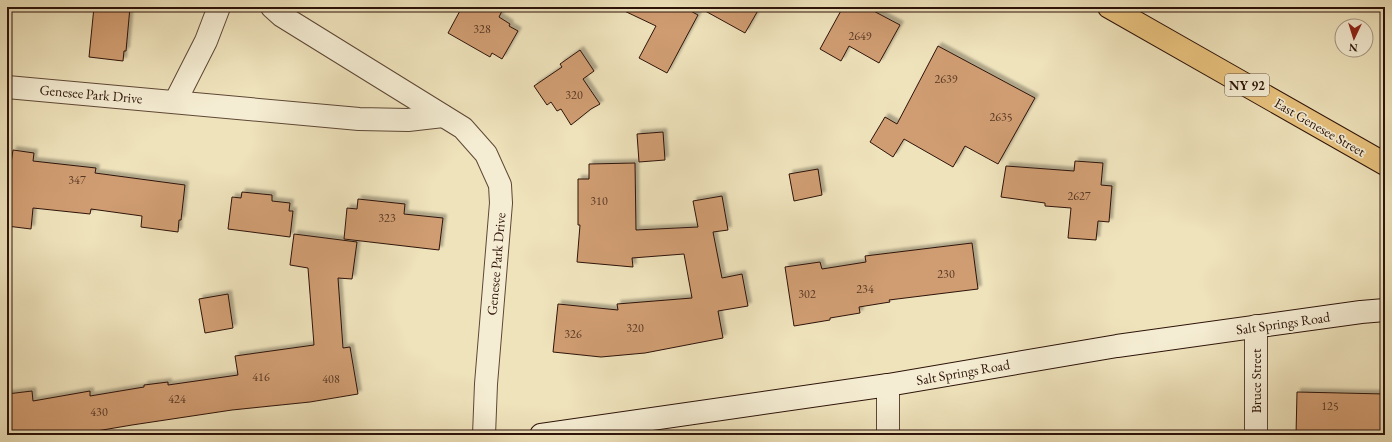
<svg xmlns="http://www.w3.org/2000/svg" width="1392" height="442" font-family="'EB Garamond',serif">
<style>
.building{fill:#d09d72;stroke:#2d1309;filter:url(#shadow)}
.lines{fill:none;stroke-linecap:round;stroke-linejoin:round}
.street-casing{stroke:#5e4736;stroke-width:24}
.secondary-casing{stroke:#2d1309;stroke-width:24}
.primary-casing{stroke:#2d1309;stroke-width:24}
.street{stroke:#f5edd3;stroke-width:22}
.secondary{stroke:#f5edd3;stroke-width:22}
.primary{stroke:#e8c27e;stroke-width:22}
.labels{text-anchor:middle;stroke-width:3.5;stroke-linejoin:round;paint-order:stroke}
.number-label{font-size:12px;fill:#563623}
.shield{fill:#f5edd3;stroke:#695446;stroke-width:1}
.shield-label{font-size:13px;font-weight:bold;fill:#2d1309}
.street-label{font-size:14px;fill:#2d1309;stroke:#f5edd3}
</style>
<defs>
<filter id="shadow"><feDropShadow dx="3.5" dy="-3.5" stdDeviation="1" flood-color="#0004"/></filter>
</defs>
<rect width="100%" height="100%" fill="#efe3bc"/>
<filter id="stains"><feTurbulence type="fractalNoise" baseFrequency=".005" numOctaves="4"/><feColorMatrix values="0 0 0 0 .2 0 0 0 0 .09 0 0 0 0 .02 0 0 0 .5 -.17"/></filter>
<radialGradient id="worn" r=".72"><stop offset=".6" stop-color="#630" stop-opacity="0"/><stop offset="1" stop-color="#630" stop-opacity=".3"/></radialGradient>
<g class="building">
<polygon points="94,7 130,7 126,51 124,51 123,61 89,57"/>
<polygon points="462,7 504,7 499,17 510,24 509,26 518,31 502,59 492,53 490,57 448,33"/>
<polygon points="616,7 683,7 698,15 667,73 639,58 656,26"/>
<polygon points="698,7 760,7 745,33"/>
<polygon points="843,7 866,7 900,25 879,63 849,46 841,61 820,49"/>
<polygon points="938,46 1035,98 998,164 965,146 953,167 904,139 893,157 870,142 885,117 897,124"/>
<polygon points="580,50 594,71 583,79 600,104 591,109 571,125 561,109 557,111 551,102 547,105 534,86 562,67 560,64"/>
<polygon points="663,132 665,160 639,162 637,134"/>
<polygon points="13,150 34,153 33,161 96,168 95,173 185,185 181,220 179,220 178,232 141,227 142,216 91,209 90,214 33,208 31,229 7,226 7,190"/>
<polygon points="1075,161 1103,163 1101,185 1112,186 1109,222 1098,221 1096,240 1068,238 1071,208 1045,206 1045,203 1001,197 1006,166 1074,171"/>
<polygon points="635,163 636,230 698,227 693,201 722,196 728,230 713,232 722,278 742,274 748,306 718,311 723,338 645,353 601,357 553,352 558,304 618,310 617,304 692,298 684,254 632,258 633,267 577,262 580,225 578,225 578,179 589,179 589,164"/>
<polygon points="818,169 822,195 794,201 789,174"/>
<polygon points="242,192 272,195 272,201 290,203 289,211 293,211 290,237 228,229 232,197 241,198"/>
<polygon points="358,199 405,204 404,214 443,218 439,250 344,239 347,208 357,209"/>
<polygon points="294,234 357,242 352,279 338,278 343,348 350,347 358,394 310,402 232,410 132,425 73,435 7,435 7,394 32,391 33,401 90,391 90,396 144,387 144,385 168,382 168,385 238,375 235,356 314,345 308,268 290,265"/>
<polygon points="972,243 978,289 889,300 890,302 859,307 860,313 830,318 830,320 794,326 785,267 820,262 822,269 866,262 865,256"/>
<polygon points="228,294 233,328 205,333 199,299"/>
<polygon points="1297,392 1385,394 1385,435 1296,435"/>
</g>
<g class="lines">
<g class="street-casing">
<g id="street">
<polyline points="272,7 282,16 463,128 486,154 500,185 501,203 486,384 484,435"/>
<polyline points="7,87 359,119 408,120 443,116"/>
<polyline points="175,102 206,41 219,7"/>
<polyline points="888,435 888,385"/>
<polyline points="1256,435 1256,326"/>
</g>
</g>
<g class="secondary-casing">
<polyline id="secondary" points="541,435 888,385 1117,346 1361,312 1385,310"/>
</g>
<g class="primary-casing">
<polyline id="primary" points="1109,7 1385,164"/>
</g>
<use href="#street" class="street"/>
<use href="#secondary" class="secondary"/>
<use href="#primary" class="primary"/>
</g>
<g class="labels">
<g class="number-label">
<text x="482" y="33">328</text>
<text x="860" y="40">2649</text>
<text x="946" y="83">2639</text>
<text x="574" y="99">320</text>
<text x="1001" y="121">2635</text>
<text x="77" y="184">347</text>
<text x="1079" y="200">2627</text>
<text x="599" y="205">310</text>
<text x="387" y="222">323</text>
<text x="946" y="278">230</text>
<text x="865" y="293">234</text>
<text x="807" y="298">302</text>
<text x="635" y="332">320</text>
<text x="573" y="338">326</text>
<text x="261" y="381">416</text>
<text x="331" y="383">408</text>
<text x="177" y="403">424</text>
<text x="1330" y="410">125</text>
<text x="99" y="416">430</text>
</g>
<rect class="shield" x="1225" y="74" width="44" height="22" rx="3"/>
<g class="shield-label">
<text x="1247" y="90">NY 92</text>
</g>
<g class="street-label">
<text transform="translate(91 94) rotate(5)" y="5">Genesee Park Drive</text>
<text transform="translate(1320 127) rotate(30)" y="5">East Genesee Street</text>
<text transform="translate(496 264) rotate(-85)" y="5">Genesee Park Drive</text>
<text transform="translate(1283 323) rotate(-8)" y="5">Salt Springs Road</text>
<text transform="translate(963 372) rotate(-10)" y="5">Salt Springs Road</text>
<text transform="translate(1256 381) rotate(-90)" y="5">Bruce Street</text>
</g>
</g>
<rect width="1392" height="442" fill="none" stroke="#efe3bc" stroke-width="24"/>
<rect x="8" y="8" width="1376" height="426" fill="none" stroke="#2d1309" stroke-width="2"/>
<rect x="12" y="12" width="1368" height="418" fill="none" stroke="#2d1309"/>
<g transform="translate(1354 38) rotate(184)"><circle r="19" fill="#f5edd3" stroke="#a59682"/>
<path d="M0-3L7 15L0 10L-7 15Z" fill="#8f2418"/>
<text y="-6" font-size="11" font-weight="bold" text-anchor="middle" fill="#2d1309">N</text>
</g>
<rect width="100%" height="100%" filter="url(#stains)"/>
<rect width="100%" height="100%" fill="url(#worn)"/>
</svg>
